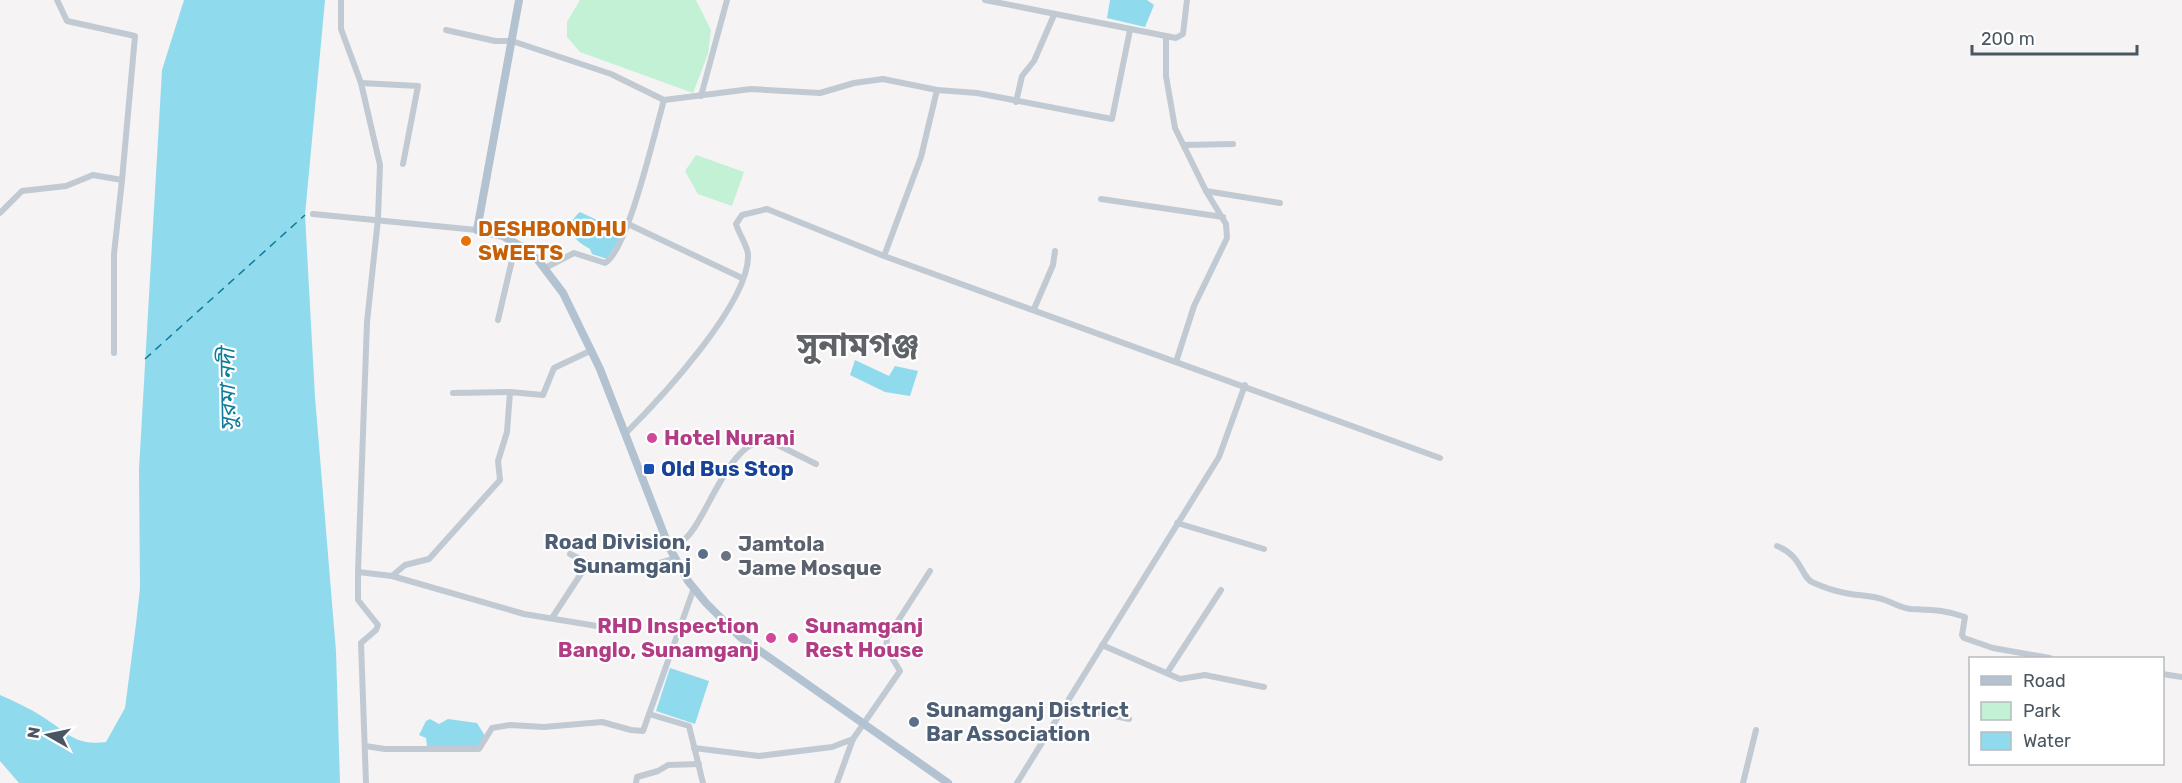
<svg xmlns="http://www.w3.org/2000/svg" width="2182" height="783" font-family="Rubik,'Noto Sans Bengali',sans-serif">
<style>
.green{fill:#c3f1d5}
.water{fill:#90daee}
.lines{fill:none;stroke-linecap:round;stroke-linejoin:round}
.ferry{stroke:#0c7c9b;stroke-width:1.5;stroke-dasharray:8 6;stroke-linecap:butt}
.minor{stroke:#c1cad2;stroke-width:6}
.major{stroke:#b3c2d1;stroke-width:8}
.food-dot{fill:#e8710a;stroke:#fff;stroke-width:2}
.hotel-dot{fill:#d1479c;stroke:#fff;stroke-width:2}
.transit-dot{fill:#1a4fb4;stroke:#fff;stroke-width:2}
.service-dot{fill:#5c6f8a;stroke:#fff;stroke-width:2}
.worship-dot{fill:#6b7280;stroke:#fff;stroke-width:2}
.labels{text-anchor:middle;stroke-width:4.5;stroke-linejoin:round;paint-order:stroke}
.food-label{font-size:21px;font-weight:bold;fill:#c56008;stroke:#fff;text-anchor:start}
.hotel-label{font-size:21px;font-weight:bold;fill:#b23c85;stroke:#fff;text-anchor:start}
.transit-label{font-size:21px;font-weight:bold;fill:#164399;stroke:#fff;text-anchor:start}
.service-label{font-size:21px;font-weight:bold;fill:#4e5e75;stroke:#fff;text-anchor:end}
.worship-label{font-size:21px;font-weight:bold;fill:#5b616d;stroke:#fff;text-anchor:start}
.water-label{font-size:22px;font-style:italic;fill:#0c7c9b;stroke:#fff}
.town-label{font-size:33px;font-weight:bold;fill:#5f6368;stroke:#fff}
</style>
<rect width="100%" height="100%" fill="#f5f3f3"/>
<g class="green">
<polygon points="580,0 696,0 711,30 708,54 693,93 580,52 567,37 567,22"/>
<polygon points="696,155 744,172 732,206 698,194 685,171"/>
</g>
<g class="water">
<path d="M184,0h141l-20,215 10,182 21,254 4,132h-321l-19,-22v-66c14,6 29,13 43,22 24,15 31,29 63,25l19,-34 11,-84 4,-36 -1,-119 23,-399z"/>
<polygon points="1110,0 1147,0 1154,5 1145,27 1107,18"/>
<path d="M580,212l19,9 21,17 -13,21 -15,-5 -2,-5c-16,-9 -29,-21 -10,-37z"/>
<polygon points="855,360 889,376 895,366 918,371 910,396 885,392 850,375"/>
<polygon points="670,668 709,681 695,724 656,711"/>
<polygon points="430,719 439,724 448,719 477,723 485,736 477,748 427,746 426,738 419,735 426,721"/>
</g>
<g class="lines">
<polyline class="ferry" points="145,359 305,215"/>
<g class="minor">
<polyline points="57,0 67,21 135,36 122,180"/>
<polyline points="341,0 341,29 361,83 380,165 378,219 367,322 358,572 358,600 378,625 376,630 361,643 366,783"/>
<polyline points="985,0 1176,38 1183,34 1187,0"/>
<polyline points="446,30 495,41 512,41 611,74 664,100 751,89 820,93 854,83 883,79 937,90 977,93 1112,119 1130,30"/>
<polyline points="1166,37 1166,76 1175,128 1206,191 1226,224 1227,238 1194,306 1176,362"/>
<polyline points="361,83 418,86 403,164"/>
<polyline points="701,96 727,0"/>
<polyline points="1016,102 1022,76 1034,61 1054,15"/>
<polyline points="1184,145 1233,144"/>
<polyline points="1206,191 1280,203"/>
<polyline points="1101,199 1223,217"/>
<polyline points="0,213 22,191 66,186 93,175 122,180 114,254 114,353"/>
<polyline points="313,214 477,230"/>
<polyline points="628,224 742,278"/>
<polyline points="884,256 921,157 937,90"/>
<path d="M545,268l29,-15 31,10c23,-13 50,-132 59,-163"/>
<polyline points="1034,309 1053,265 1055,251"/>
<polyline points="498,320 516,243"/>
<polyline points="453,393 510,392"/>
<path d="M626,433c33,-33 125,-131 122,-179 -1,-9 -9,-20 -12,-30l6,-9 25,-6 117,47 556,202"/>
<polyline points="1177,523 1264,549"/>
<path d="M1777,546c26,10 24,33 37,37 9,4 21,8 31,10 13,3 27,2 40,7 9,3 16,8 26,9 20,1 35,1 54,8l-3,18 2,3 29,10 57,10"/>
<path d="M669,547c6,-3 12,-5 17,-9 22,-20 44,-103 84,-97l46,23"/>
<polyline points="570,554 588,563 634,571 675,558"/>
<polyline points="358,572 392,576 405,565 429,559 500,480 498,461 507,432 510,392 543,395 554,368 592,350"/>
<polyline points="392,576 524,614 609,628"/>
<polyline points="552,618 588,563"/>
<polyline points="1102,645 1180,679 1205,675 1264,687"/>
<polyline points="1167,673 1221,590"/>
<polyline points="2162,674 2182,677"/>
<polyline points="1064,705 1129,719"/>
<polyline points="649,714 689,726 703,783"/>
<polyline points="365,746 385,749 479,749 492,728 510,725 544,727 602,722 631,730 643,731 694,588"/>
<polyline points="694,748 759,756 832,747 853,739 900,671 886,648 887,638 930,571"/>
<polyline points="636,783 637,777 658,771 668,765 699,764"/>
<polyline points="837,783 853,739"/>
<polyline points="1017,783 1219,457 1245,385"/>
<polyline points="1743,783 1756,730"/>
</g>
<polyline class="major" points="519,0 477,230 503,236 522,247 538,260 563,293 600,369 669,547 688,581 706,603 740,637 948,783"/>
</g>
<circle class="food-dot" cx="466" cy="241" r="6"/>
<g class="hotel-dot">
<circle cx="652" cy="438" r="6"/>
<circle cx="771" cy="638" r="6"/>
<circle cx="793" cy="638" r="6"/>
</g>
<rect class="transit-dot" x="643" y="463" width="12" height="12" rx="3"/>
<g class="service-dot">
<circle cx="703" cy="554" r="6"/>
<circle cx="914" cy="722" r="6"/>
</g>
<circle class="worship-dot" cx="726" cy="556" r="6"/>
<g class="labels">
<g class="food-label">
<text x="478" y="236">DESHBONDHU<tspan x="478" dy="24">SWEETS</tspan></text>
</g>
<g class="hotel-label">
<text x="664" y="445">Hotel Nurani</text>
<text x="759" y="633" text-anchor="end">RHD Inspection<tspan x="759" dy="24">Banglo, Sunamganj</tspan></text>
<text x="805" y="633">Sunamganj<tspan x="805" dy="24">Rest House</tspan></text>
</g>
<g class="transit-label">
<text x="661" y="476">Old Bus Stop</text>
</g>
<g class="service-label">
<text x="691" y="549">Road Division,<tspan x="691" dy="24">Sunamganj</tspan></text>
<text x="926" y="717" text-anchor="start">Sunamganj District<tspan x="926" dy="24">Bar Association</tspan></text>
</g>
<g class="worship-label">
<text x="738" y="551">Jamtola<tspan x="738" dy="24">Jame Mosque</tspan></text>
</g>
<g class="water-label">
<text transform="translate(227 390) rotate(-91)" y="8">সুরমা নদী</text>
</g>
<g class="town-label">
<text x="858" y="356">সুনামগঞ্জ</text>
</g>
</g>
<rect x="1969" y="657" width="195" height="108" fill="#ffffff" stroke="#b7bbc0" stroke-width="1.5"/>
<rect x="1981" y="676" width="30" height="9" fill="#b3c2d1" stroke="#b7bbc0" stroke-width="1.5"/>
<text x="2023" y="687" font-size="18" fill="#4a5661">Road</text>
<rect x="1981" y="702" width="30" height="18" fill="#c3f1d5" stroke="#b7bbc0" stroke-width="1.5"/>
<text x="2023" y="717" font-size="18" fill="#4a5661">Park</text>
<rect x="1981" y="732" width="30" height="18" fill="#90daee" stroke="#b7bbc0" stroke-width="1.5"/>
<text x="2023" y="747" font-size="18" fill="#4a5661">Water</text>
<g transform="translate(48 735) rotate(279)" stroke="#ffffff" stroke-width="4.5" paint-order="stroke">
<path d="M0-4.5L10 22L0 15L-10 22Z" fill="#4a5661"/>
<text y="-9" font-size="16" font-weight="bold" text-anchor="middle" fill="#4a5661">N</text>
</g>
<path d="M1972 45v9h165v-9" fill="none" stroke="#4a5661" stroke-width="3"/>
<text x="1981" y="45" font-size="18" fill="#4a5661" stroke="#ffffff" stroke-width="4.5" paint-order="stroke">200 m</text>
</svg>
